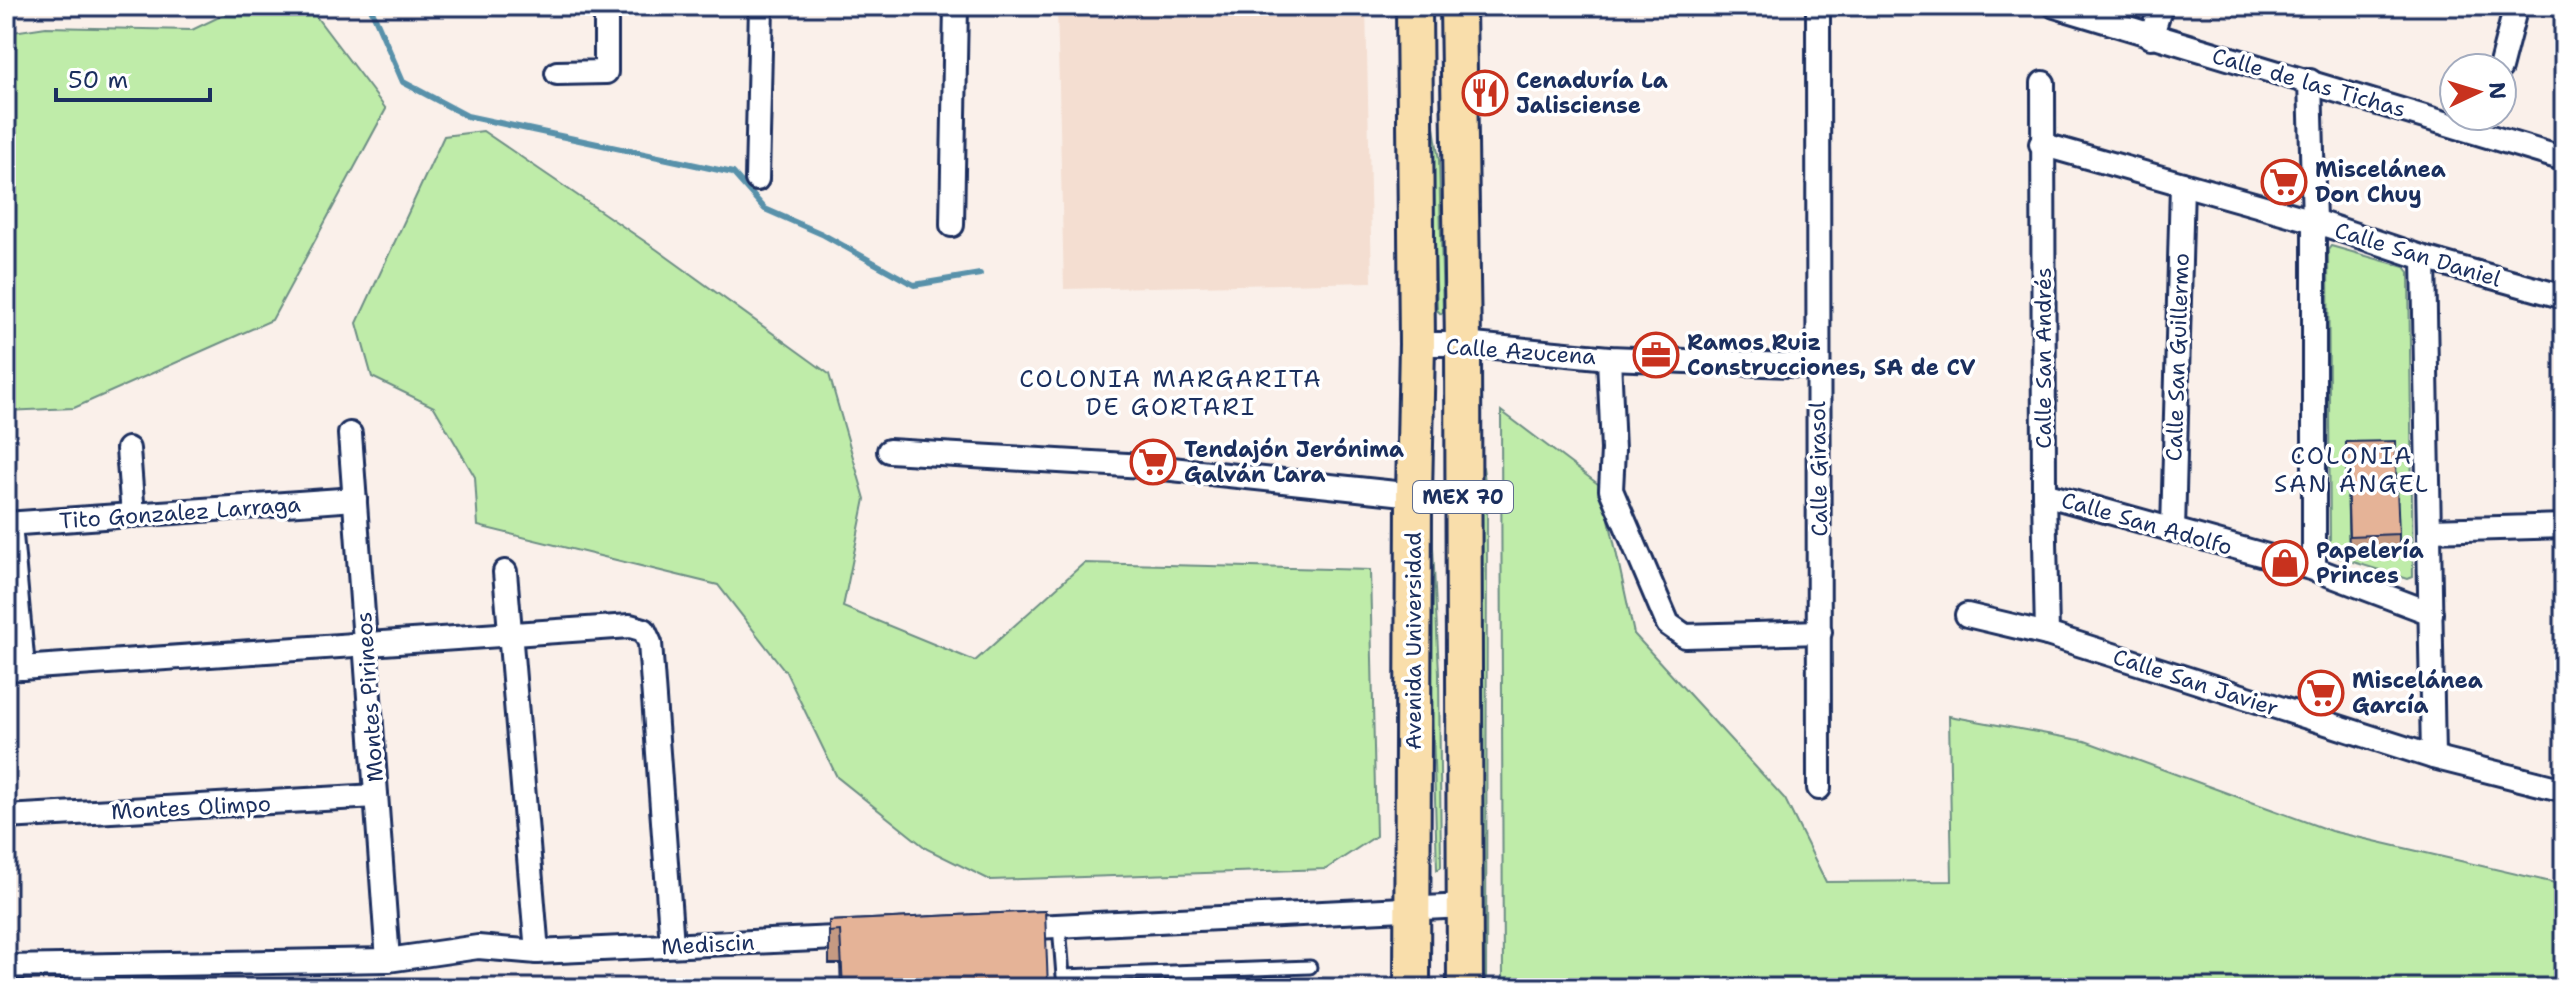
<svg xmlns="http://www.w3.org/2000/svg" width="2570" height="994" font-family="'Shantell Sans',sans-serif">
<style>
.built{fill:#f4ded1}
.green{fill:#bfeca9;stroke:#6d8e84;stroke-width:2}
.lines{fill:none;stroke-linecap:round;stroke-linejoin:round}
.stream{stroke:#5991aa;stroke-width:6}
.service-casing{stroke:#1b2f5e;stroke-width:17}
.minor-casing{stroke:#1b2f5e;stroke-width:28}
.primary-casing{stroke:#1b2f5e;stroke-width:40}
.service{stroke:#fff;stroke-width:11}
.minor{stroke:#fff;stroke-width:22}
.primary{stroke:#f9deab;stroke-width:34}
.wall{fill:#c59a82;stroke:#1b2f5e;stroke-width:2}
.building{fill:#e5b397;stroke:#1b2f5e;stroke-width:2}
.labels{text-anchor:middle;stroke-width:7;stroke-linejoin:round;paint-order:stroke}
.shield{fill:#fff;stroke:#5f6d8e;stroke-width:2}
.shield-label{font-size:20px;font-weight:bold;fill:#1b2f5e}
.poi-label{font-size:22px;font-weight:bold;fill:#1b2f5e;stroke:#fff;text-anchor:start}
.street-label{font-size:22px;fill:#1b2f5e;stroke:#fff}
.neighbourhood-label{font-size:24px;letter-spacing:2px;fill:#1b2f5e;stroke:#fff}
</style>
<rect width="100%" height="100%" fill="#faf0ea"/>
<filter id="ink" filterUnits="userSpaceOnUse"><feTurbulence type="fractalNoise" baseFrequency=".0125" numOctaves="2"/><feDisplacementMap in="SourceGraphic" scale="16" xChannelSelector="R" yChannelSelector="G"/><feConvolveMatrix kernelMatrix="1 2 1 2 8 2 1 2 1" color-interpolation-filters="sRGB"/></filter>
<g filter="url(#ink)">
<polygon class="built" points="1057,6 1366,6 1372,282 1064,289"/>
<g class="green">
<polygon points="242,6 308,6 386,109 272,320 74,408 6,411 6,33 46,27 192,30"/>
<polygon points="1431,6 1432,114 1439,160 1443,312 1441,314 1437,310 1432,167"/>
<polygon points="483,131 656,249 829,374 865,499 843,607 975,661 1084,563 1370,570 1376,836 1326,869 990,880 927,849 837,777 786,672 718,585 478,526 475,477 434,407 372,377 357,323 444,136"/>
<polygon points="2331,246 2405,267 2409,272 2413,577 2408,579 2334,556 2330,550 2328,250"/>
<polygon points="1501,411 1602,487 1634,634 1785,799 1826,882 1952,881 1949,716 2085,741 2331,831 2564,885 2564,988 1503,988"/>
<polygon points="1430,427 1433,428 1433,547 1439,673 1441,867 1437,870 1428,547"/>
<polygon points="1477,466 1483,467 1487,496 1486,988 1474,988"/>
</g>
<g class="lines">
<polyline class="stream" points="370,6 403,82 467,116 733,173 765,209 822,234 914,285 980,274"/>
<g class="service-casing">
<polyline id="service" points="1059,925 1063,976 1310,967"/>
</g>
<g class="minor-casing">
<g id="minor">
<polyline points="1818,6 1819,788"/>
<polyline points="2055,6 2564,159"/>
<polyline points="2151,37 2161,6"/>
<polyline points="2500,68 2516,6"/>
<polyline points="557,73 606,72 606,6"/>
<polyline points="2310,81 2314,221 2314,569"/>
<polyline points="2043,83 2044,494 2047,634"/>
<polyline points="2041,144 2314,221 2424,258 2564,297"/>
<polyline points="757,179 761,6"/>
<polyline points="952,225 956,6"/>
<polyline points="2424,258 2433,757"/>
<polyline points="1417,344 1463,344 1609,358 1817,366"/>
<polyline points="1609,358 1613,450 1611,490 1668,624 1685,636 1820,632"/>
<polyline points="350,434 388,960"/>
<polyline points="128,449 133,515"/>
<polyline points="889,451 1144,466 1414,495"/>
<polyline points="2044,494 2314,569 2431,613"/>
<polyline points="6,524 355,499"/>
<polyline points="10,524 23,668"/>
<polyline points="2173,530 2182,184"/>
<polyline points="2430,530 2564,526"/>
<polyline points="505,572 537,952"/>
<polyline points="1967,615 2047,634 2433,757 2564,790"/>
<polyline points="6,669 630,626 644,630 650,643 672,945"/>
<polyline points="6,817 376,796"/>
<polyline points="1015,928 1465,906"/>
<polyline points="6,967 388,960 478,947 537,952 857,937"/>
</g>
</g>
<g class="primary-casing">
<g id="primary">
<polyline points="1458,6 1463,344 1465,988"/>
<polyline points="1412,988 1414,495 1417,344 1414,6"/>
</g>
</g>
<use href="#service" class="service"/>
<use href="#minor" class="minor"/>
<use href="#primary" class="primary"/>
</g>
<g class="wall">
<polygon points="2346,442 2399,534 2399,551 2349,553"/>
<polygon points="1045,911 841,988 840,964 829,964 829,921"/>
</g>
<g class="building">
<polygon points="2395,441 2399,534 2349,536 2346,442"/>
<polygon points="1045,911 1048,988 843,988 840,931 829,932 829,921"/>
</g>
</g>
<defs>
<g id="restaurant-ring" transform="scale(2.3)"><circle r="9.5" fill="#fff" stroke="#c8321e" stroke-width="1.5"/><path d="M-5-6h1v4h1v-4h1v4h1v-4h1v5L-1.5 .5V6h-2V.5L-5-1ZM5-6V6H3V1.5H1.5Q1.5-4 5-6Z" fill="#c8321e"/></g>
<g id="supermarket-ring" transform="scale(2.3)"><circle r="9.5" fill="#fff" stroke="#c8321e" stroke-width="1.5"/><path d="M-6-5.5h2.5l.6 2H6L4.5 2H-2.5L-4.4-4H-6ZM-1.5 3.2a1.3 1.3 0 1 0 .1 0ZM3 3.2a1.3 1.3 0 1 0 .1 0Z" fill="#c8321e"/></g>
<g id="office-ring" transform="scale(2.3)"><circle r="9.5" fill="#fff" stroke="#c8321e" stroke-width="1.5"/><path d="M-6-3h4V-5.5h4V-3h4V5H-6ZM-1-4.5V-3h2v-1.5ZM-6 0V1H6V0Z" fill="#c8321e"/></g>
<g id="shop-ring" transform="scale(2.3)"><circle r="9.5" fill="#fff" stroke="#c8321e" stroke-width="1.5"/><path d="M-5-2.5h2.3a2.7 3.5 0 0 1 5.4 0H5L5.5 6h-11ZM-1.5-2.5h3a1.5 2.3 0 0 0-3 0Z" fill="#c8321e"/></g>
</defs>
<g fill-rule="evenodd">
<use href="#restaurant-ring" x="1485" y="93"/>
<use href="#supermarket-ring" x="2284" y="182"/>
<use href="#office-ring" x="1656" y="355"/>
<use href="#supermarket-ring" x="1153" y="462"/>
<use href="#shop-ring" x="2285" y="563"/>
<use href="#supermarket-ring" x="2321" y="693"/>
</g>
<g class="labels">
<rect class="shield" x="1413" y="481" width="100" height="32" rx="6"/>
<g class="shield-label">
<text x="1463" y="504">MEX 70</text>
</g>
<g class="poi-label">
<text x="1516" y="88">Cenaduría La<tspan x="1516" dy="25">Jalisciense</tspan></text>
<text x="2315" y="177">Miscelánea<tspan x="2315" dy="25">Don Chuy</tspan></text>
<text x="1687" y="350">Ramos Ruiz<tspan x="1687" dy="25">Construcciones, SA de CV</tspan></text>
<text x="1184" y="457">Tendajón Jerónima<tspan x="1184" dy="25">Galván Lara</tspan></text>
<text x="2316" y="558">Papelería<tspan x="2316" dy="25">Princes</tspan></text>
<text x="2352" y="688">Miscelánea<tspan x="2352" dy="25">García</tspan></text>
</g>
<g class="street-label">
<text transform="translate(2309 82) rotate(16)" y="8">Calle de las Tichas</text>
<text transform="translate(2418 254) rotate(17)" y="8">Calle San Daniel</text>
<text transform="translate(1521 351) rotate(4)" y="8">Calle Azucena</text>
<text transform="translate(2177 357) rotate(-88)" y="8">Calle San Guillermo</text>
<text transform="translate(2043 358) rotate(-90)" y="8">Calle San Andrés</text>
<text transform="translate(1818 469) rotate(-91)" y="8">Calle Girasol</text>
<text transform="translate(180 512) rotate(-4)" y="8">Tito Gonzalez Larraga</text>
<text transform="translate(2147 523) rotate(16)" y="8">Calle San Adolfo</text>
<text transform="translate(1413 641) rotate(-90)" y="8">Avenida Universidad</text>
<text transform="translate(2196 682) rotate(18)" y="8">Calle San Javier</text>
<text transform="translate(369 697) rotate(-94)" y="8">Montes Pirineos</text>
<text transform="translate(191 807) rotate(-3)" y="8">Montes Olimpo</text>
<text transform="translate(708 944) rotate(-3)" y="8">Mediscin</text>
</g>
<g class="neighbourhood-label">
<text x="1171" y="387">COLONIA MARGARITA<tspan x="1171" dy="28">DE GORTARI</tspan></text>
<text x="2352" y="464">COLONIA<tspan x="2352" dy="28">SAN ÁNGEL</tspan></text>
</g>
</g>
<rect width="2570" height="994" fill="none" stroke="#fff" stroke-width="32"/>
<rect x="16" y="16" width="2538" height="962" fill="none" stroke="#1b2f5e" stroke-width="3" filter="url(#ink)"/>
<g transform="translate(2478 92) rotate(86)"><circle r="38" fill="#ffffff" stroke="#a4acbf" stroke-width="2"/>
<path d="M0-6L14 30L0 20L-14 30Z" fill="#c8321e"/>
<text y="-12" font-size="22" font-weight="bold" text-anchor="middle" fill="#1b2f5e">N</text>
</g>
<path d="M56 88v12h154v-12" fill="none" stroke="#1b2f5e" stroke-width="4"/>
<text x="68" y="88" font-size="24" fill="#1b2f5e" stroke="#ffffff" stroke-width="6" paint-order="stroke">50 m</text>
</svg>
